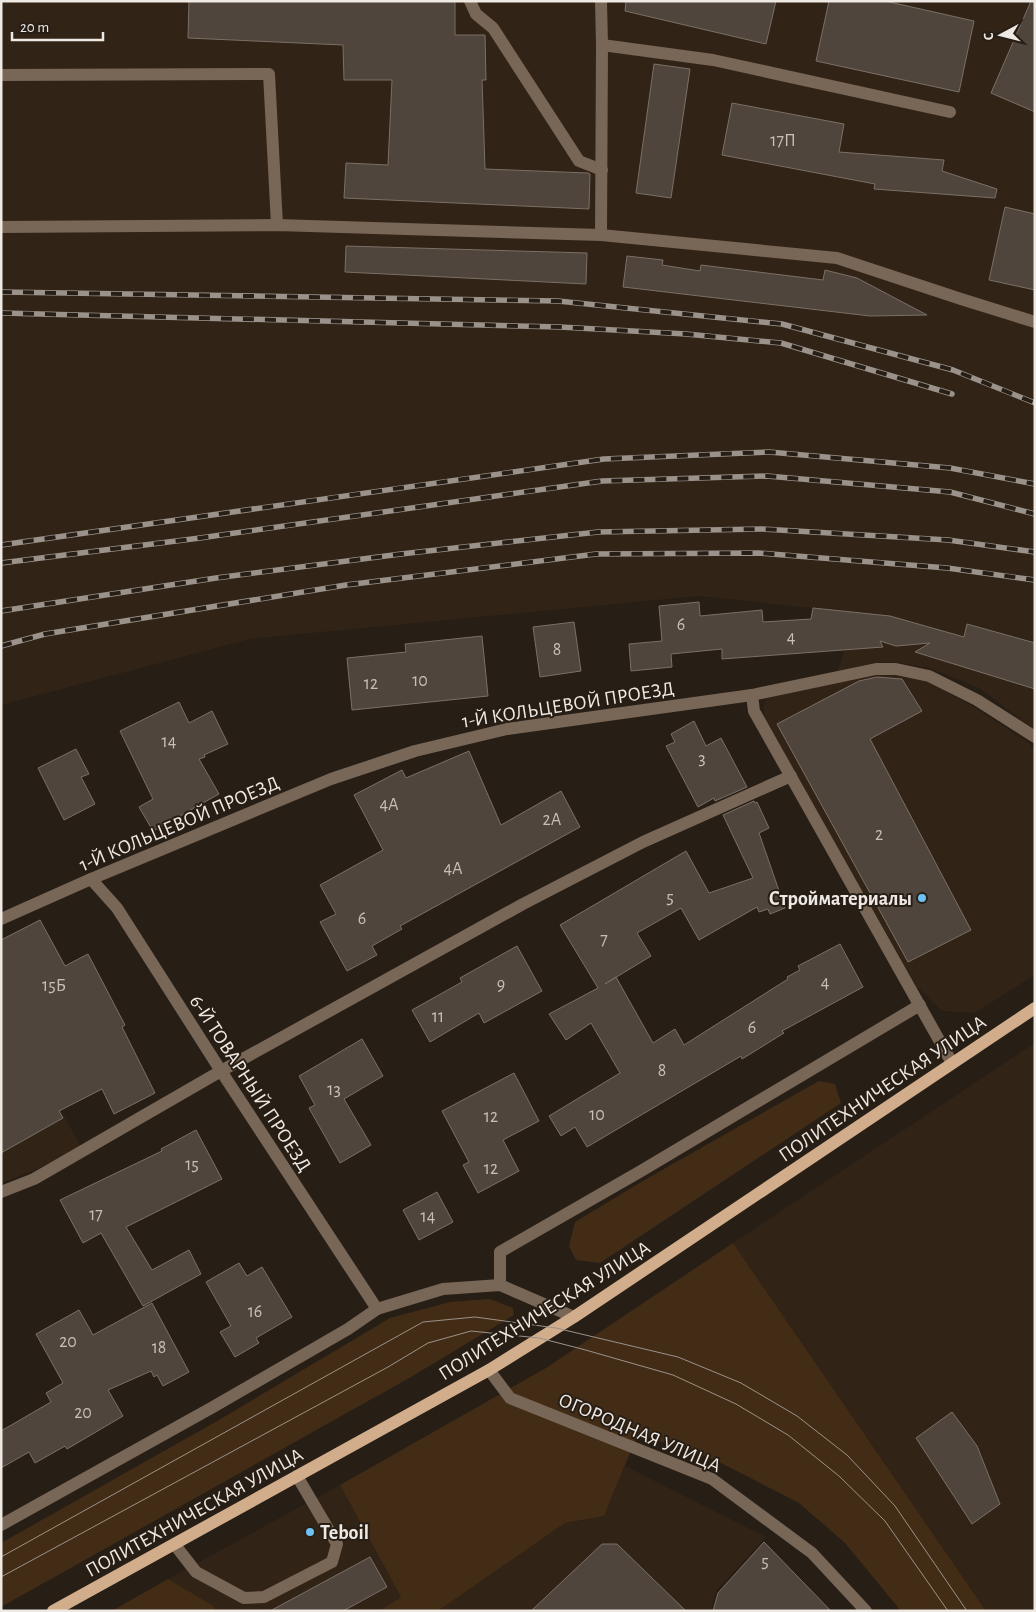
<svg xmlns="http://www.w3.org/2000/svg" width="1036" height="1612" font-family="'Alegreya Sans',sans-serif">
<style>
.built{fill:#312316}
.green{fill:#432c15}
.building{fill:#50453c;stroke:#7b7066}
.lines{fill:none;stroke-linecap:round;stroke-linejoin:round}
.service{stroke:#786656;stroke-width:12}
.minor{stroke:#786656;stroke-width:12}
.primary{stroke:#d1ad8c;stroke-width:12}
.tram{stroke:#9a928b;stroke-width:1}
.rail-casing{stroke:#9a928b;stroke-width:5.5}
.rail{stroke:#271e16;stroke-width:4;stroke-dasharray:11;stroke-linecap:butt}
.poi-dot{fill:#6ec2f3;stroke:#271e16;stroke-width:2}
.labels{text-anchor:middle;stroke-width:4;stroke-linejoin:round;paint-order:stroke}
.number-label{font-size:18px;fill:#c7c0b9}
.street-label{font-size:20px;fill:#efe9e3;stroke:#271e16}
.poi-label{font-size:20px;font-weight:bold;fill:#efe9e3;stroke:#271e16;text-anchor:end}
</style>
<rect width="100%" height="100%" fill="#271e16"/>
<g class="built">
<polygon points="1,1 1035,1 1035,730 979,688 929,668 895,662 873,663 837,673 844,652 851,612 699,596 250,639 1,705"/>
<polygon points="877,673 897,674 927,681 974,707 1029,743 1035,751 1035,975 975,1013 942,1011 916,986 764,718 763,708 767,698"/>
<polygon points="1,1002 81,1147 33,1171 1,1183"/>
<polygon points="1035,1043 1035,1611 986,1611 733,1243"/>
<polygon points="625,1466 766,1537 716,1591 711,1611 438,1611 565,1523 604,1516"/>
<polygon points="340,1485 401,1597 379,1611 216,1611 212,1605 168,1579"/>
</g>
<g class="green">
<polygon points="819,1081 835,1084 841,1103 600,1263 576,1260 569,1246 575,1222 648,1178"/>
<polygon points="733,1243 986,1611 901,1611 845,1543 799,1503 715,1460 638,1434 604,1516 565,1523 438,1611 379,1611 401,1597 340,1485 546,1368"/>
<polygon points="490,1299 513,1308 514,1315 411,1377 1,1607 1,1543 219,1420 390,1318 450,1302"/>
<polygon points="168,1579 212,1605 216,1611 112,1611"/>
</g>
<g class="building">
<polygon points="189,1 455,1 455,35 485,35 486,80 482,80 485,169 588,173 590,174 589,209 344,198 346,163 388,165 392,80 344,80 343,45 188,38"/>
<polygon points="626,1 776,1 766,44 625,11"/>
<polygon points="829,1 885,1 974,21 959,92 816,61"/>
<polygon points="1031,1 1035,1 1035,112 991,93"/>
<polygon points="654,64 690,69 671,198 636,193"/>
<polygon points="732,103 844,124 839,152 944,160 942,171 997,189 995,198 874,189 875,184 722,155"/>
<polygon points="1005,207 1035,214 1035,290 989,280"/>
<polygon points="346,246 587,253 586,284 345,272"/>
<polygon points="627,256 663,260 662,265 700,271 701,265 823,280 825,270 857,278 927,315 870,316 623,287"/>
<polygon points="699,602 700,616 762,610 763,622 811,619 813,608 890,616 964,637 967,624 1035,643 1035,689 915,652 930,643 896,646 880,641 883,647 722,659 722,649 671,654 672,667 631,671 629,644 662,641 659,606"/>
<polygon points="574,622 581,671 540,677 533,627"/>
<polygon points="482,636 488,696 352,710 347,658 406,652 405,644"/>
<polygon points="877,677 902,679 922,711 870,739 971,930 908,962 777,724 859,681"/>
<polygon points="179,702 189,723 212,711 228,744 204,755 205,757 199,759 219,794 153,831 139,807 153,799 120,731"/>
<polygon points="694,721 706,746 721,738 747,787 715,801 714,798 698,807 666,746 675,742 671,734"/>
<polygon points="76,749 89,774 81,777 95,804 64,820 38,768"/>
<polygon points="469,751 501,825 561,791 580,827 400,926 402,929 372,946 377,955 347,971 320,922 336,914 320,885 383,850 354,795 402,770 406,778"/>
<polygon points="754,801 755,803 757,802 769,828 759,833 785,908 770,914 768,909 759,912 757,907 699,940 681,908 637,933 651,956 605,984 616,977 653,1043 675,1029 684,1045 788,979 787,977 800,970 798,966 840,944 863,987 782,1031 784,1033 742,1059 741,1056 587,1147 575,1127 561,1136 549,1116 620,1073 591,1023 566,1040 549,1014 598,988 560,925 686,851 709,893 753,878 723,815"/>
<polygon points="40,920 65,966 88,954 125,1025 122,1027 155,1093 114,1114 102,1089 59,1111 63,1118 1,1153 1,940"/>
<polygon points="517,946 542,991 484,1023 479,1013 430,1042 412,1010 462,982 460,978"/>
<polygon points="362,1039 383,1076 344,1099 371,1145 340,1163 309,1108 315,1105 299,1076"/>
<polygon points="514,1073 539,1121 503,1140 519,1171 478,1193 463,1165 469,1162 442,1111"/>
<polygon points="196,1130 222,1179 126,1227 152,1270 189,1250 201,1274 143,1306 101,1233 83,1243 60,1200 162,1151 161,1149"/>
<polygon points="437,1192 453,1222 419,1240 403,1210"/>
<polygon points="239,1263 247,1276 262,1267 292,1317 256,1338 259,1343 235,1357 220,1332 231,1326 206,1282"/>
<polygon points="152,1303 189,1372 163,1386 157,1375 154,1377 151,1371 108,1390 123,1416 67,1449 65,1446 35,1463 29,1452 1,1468 1,1431 51,1402 46,1393 63,1383 36,1334 79,1310 93,1335"/>
<polygon points="952,1412 977,1446 1000,1504 972,1524 916,1438"/>
<polygon points="764,1542 831,1611 713,1611 718,1593"/>
<polygon points="602,1544 617,1544 686,1611 531,1611"/>
<polygon points="370,1557 387,1587 343,1611 270,1611"/>
</g>
<g class="lines">
<g class="service">
<polyline points="470,1 476,14 493,28 579,161 602,170"/>
<polyline points="601,1 602,45 601,235"/>
<polyline points="602,45 713,60 950,112"/>
<polyline points="1,75 269,74 277,225"/>
<polyline points="1,227 277,225 601,235 837,258 961,299 1035,322"/>
<polyline points="752,695 754,711 952,1063"/>
<polyline points="500,1285 500,1252 641,1171 920,1005"/>
<polyline points="175,1545 196,1572 244,1598 264,1597 332,1562 337,1544 297,1476"/>
</g>
<g class="minor">
<polyline points="91,879 117,908 221,1071 377,1309"/>
<polyline points="1,919 91,879 331,779 415,751 507,729 752,695 876,669 896,669 929,676 977,700 1035,737"/>
<polyline points="1,1192 34,1179 221,1071 523,904 643,842 791,776"/>
<polyline points="489,1370 510,1398 712,1479 812,1553 866,1611"/>
<polyline points="1,1525 213,1407 348,1329 377,1309 443,1289 500,1285 574,1317"/>
</g>
<polyline class="primary" points="53,1611 489,1370 574,1317 1035,1008"/>
<g class="tram">
<polyline points="1,1557 423,1322 475,1317 556,1328 678,1357 741,1383 797,1416 847,1455 895,1506 967,1611"/>
<polyline points="1,1577 388,1367 428,1343 471,1331 539,1338 582,1349 673,1375 736,1404 788,1435 839,1476 885,1521 948,1611"/>
</g>
<g class="rail-casing">
<g id="rail">
<polyline points="1,292 558,301 782,324 953,370 1035,403"/>
<polyline points="1,313 560,327 686,334 781,343 952,394"/>
<polyline points="1,545 604,459 769,452 950,468 1035,484"/>
<polyline points="1,563 200,538 602,481 767,476 950,492 1035,514"/>
<polyline points="1,611 216,578 401,554 598,532 762,529 948,540 1035,552"/>
<polyline points="1,646 45,634 346,585 596,554 759,553 947,568 1035,580"/>
</g>
</g>
<use href="#rail" class="rail"/>
</g>
<g class="poi-dot">
<circle cx="922" cy="898" r="5"/>
<circle cx="310" cy="1532" r="5"/>
</g>
<g class="labels">
<g class="number-label">
<text x="783" y="146">17П</text>
<text x="681" y="630">6</text>
<text x="791" y="643">4</text>
<text x="557" y="655">8</text>
<text x="420" y="686">10</text>
<text x="371" y="689">12</text>
<text x="169" y="747">14</text>
<text x="702" y="764">3</text>
<text x="389" y="810">4А</text>
<text x="552" y="825">2А</text>
<text x="879" y="840">2</text>
<text x="453" y="874">4А</text>
<text x="670" y="903">5</text>
<text x="362" y="924">6</text>
<text x="604" y="945">7</text>
<text x="825" y="988">4</text>
<text x="501" y="990">9</text>
<text x="54" y="991">15Б</text>
<text x="438" y="1022">11</text>
<text x="752" y="1033">6</text>
<text x="662" y="1076">8</text>
<text x="334" y="1095">13</text>
<text x="597" y="1120">10</text>
<text x="491" y="1122">12</text>
<text x="192" y="1170">15</text>
<text x="491" y="1174">12</text>
<text x="96" y="1220">17</text>
<text x="428" y="1222">14</text>
<text x="255" y="1317">16</text>
<text x="68" y="1347">20</text>
<text x="159" y="1353">18</text>
<text x="83" y="1418">20</text>
<text x="765" y="1567">5</text>
</g>
<g class="street-label">
<text transform="translate(568 704) rotate(-9)" y="7">1-Й КОЛЬЦЕВОЙ ПРОЕЗД</text>
<text transform="translate(179 823) rotate(-23)" y="7">1-Й КОЛЬЦЕВОЙ ПРОЕЗД</text>
<text transform="translate(251 1083) rotate(57)" y="7">6-Й ТОВАРНЫЙ ПРОЕЗД</text>
<text transform="translate(882 1088) rotate(-34)" y="7">ПОЛИТЕХНИЧЕСКАЯ УЛИЦА</text>
<text transform="translate(544 1310) rotate(-32)" y="7">ПОЛИТЕХНИЧЕСКАЯ УЛИЦА</text>
<text transform="translate(640 1432) rotate(23)" y="7">ОГОРОДНАЯ УЛИЦА</text>
<text transform="translate(194 1512) rotate(-29)" y="7">ПОЛИТЕХНИЧЕСКАЯ УЛИЦА</text>
</g>
<g class="poi-label">
<text x="912" y="905">Стройматериалы</text>
<text x="320" y="1539" text-anchor="start">Teboil</text>
</g>
</g>
<rect width="1036" height="1612" fill="none" stroke="#efe9e3" stroke-width="5"/>
<g transform="translate(1001 35) rotate(263)" stroke="#271e16" stroke-width="4" paint-order="stroke">
<path d="M0-4L9 19L0 12L-9 19Z" fill="#efe9e3"/>
<text y="-8" font-size="14" font-weight="bold" text-anchor="middle" fill="#efe9e3">С</text>
</g>
<path d="M12 32v8h91v-8" fill="none" stroke="#efe9e3" stroke-width="2.5"/>
<text x="20" y="32" font-size="15" fill="#efe9e3" stroke="#271e16" stroke-width="4" paint-order="stroke">20 m</text>
</svg>
